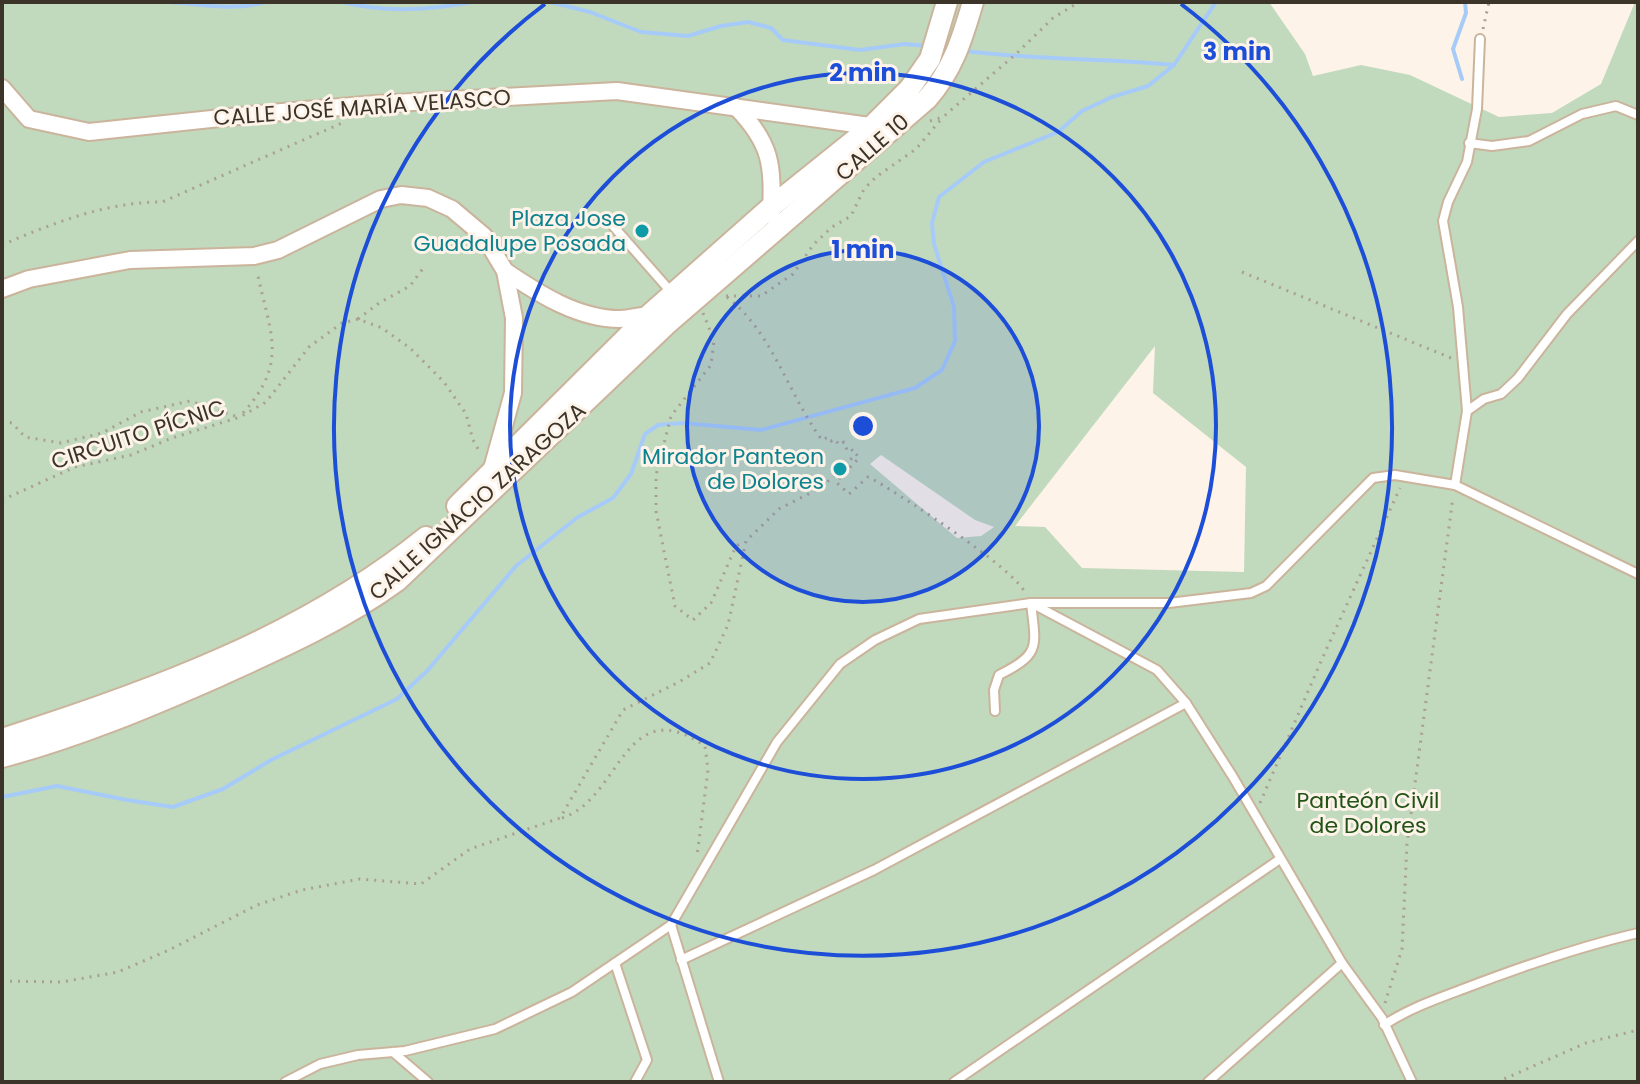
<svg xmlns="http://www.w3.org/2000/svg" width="1640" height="1084" font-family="Poppins,sans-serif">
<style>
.green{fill:#c1d9bd;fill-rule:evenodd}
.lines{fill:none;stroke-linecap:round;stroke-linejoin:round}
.stream{stroke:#a7cbf9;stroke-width:4}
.service-casing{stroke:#cbb49c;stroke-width:12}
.minor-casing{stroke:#cbb49c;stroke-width:20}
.tertiary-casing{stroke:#cbb49c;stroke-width:24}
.path{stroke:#a99f95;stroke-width:3;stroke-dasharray:2 6;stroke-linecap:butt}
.service{stroke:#fff;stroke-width:8}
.minor{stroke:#fff;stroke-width:16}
.tertiary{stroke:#fff;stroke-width:20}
.ring{fill:none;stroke:#1d4ed8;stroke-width:4}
.culture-dot{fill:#0f9aa8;stroke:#fdf3e9;stroke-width:3}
.labels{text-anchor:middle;stroke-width:6;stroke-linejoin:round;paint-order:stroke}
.street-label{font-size:22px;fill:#3c3329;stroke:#fdf3e9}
.culture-label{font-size:22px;fill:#0d838f;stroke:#fdf3e9;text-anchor:end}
.park-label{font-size:22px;fill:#215317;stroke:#fdf3e9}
.centre{fill:#1d4ed8;stroke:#fdf3e9;stroke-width:4}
.ring-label{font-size:24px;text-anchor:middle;font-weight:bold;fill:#1d4ed8;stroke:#fdf3e9;stroke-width:6;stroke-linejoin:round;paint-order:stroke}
</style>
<rect width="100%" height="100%" fill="#fdf3e9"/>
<path class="green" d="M2,2h1267l36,52 8,22 48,-11 49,10 89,42 53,-4 49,-29 34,-82h3v1080h-1636zM1155,346l-2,47 93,74 -2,105 -162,-4 -37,-41 -30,-1zM881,455l94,65 19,7 -13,9 -24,2 -87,-74z"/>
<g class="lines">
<g class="stream">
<path d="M170,2c32,3 65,9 96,0"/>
<path d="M342,2c44,11 87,8 131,0"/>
<polyline points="550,2 590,12 641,32 688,36 721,26 748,22 771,28 783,40 860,50 905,44 928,46"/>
<path d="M965,51c69,9 139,7 209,14"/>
<polyline points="1462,79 1453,49 1466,13 1465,2"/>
<polyline points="2,797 57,786 127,800 173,807 223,789 271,760 397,699 427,671 516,566 578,517 613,498 631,474 645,434 658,425 683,423 761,430 915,388 942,370 955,341 954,307 934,244 932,223 939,197 984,162 1058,132 1082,111 1112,97 1148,86 1174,65 1216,2"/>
</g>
<g class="service-casing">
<g id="service">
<polyline points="1469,143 1492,146 1529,141 1582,114 1616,106 1638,115"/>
<polyline points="607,219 672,293"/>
<polyline points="1467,411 1484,399 1501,394 1518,378 1567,314 1638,241"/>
<polyline points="1455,485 1467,411 1458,307 1443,221 1448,202 1467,162 1477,109 1480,39"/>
<path d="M995,711l-1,-21 5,-15c42,-21 37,-28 32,-72h138l82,-10 15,-7 107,-108 22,-3 60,10 183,89"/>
<polyline points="671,925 719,1082"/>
<polyline points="681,960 874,870 1186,703"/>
<polyline points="615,963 647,1060 635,1082"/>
<path d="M1384,1025c24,-16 52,-26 79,-36 57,-22 115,-42 175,-56"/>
<polyline points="393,1052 428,1082"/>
<polyline points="285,1082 320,1064 358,1055 405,1051 495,1029 572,992 671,925 777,742 840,664 875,640 919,619 1031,603 1157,670 1186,703 1233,777 1342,963 1382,1018 1412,1082"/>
<polyline points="954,1082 1280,859"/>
<polyline points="1208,1082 1342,963"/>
</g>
</g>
<g class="minor-casing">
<g id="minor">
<polyline points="2,88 29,119 89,132 259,114 376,104 617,91 877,127"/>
<path d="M736,107c36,37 37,58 35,108"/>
<path d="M505,271c34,23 73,48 115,48 11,0 21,-4 31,-4"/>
<polyline points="2,289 29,279 130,260 254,256 278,250 381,199 401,195 428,198 452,209 484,236 505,271 514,318 513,393 492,469"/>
</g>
</g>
<g class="tertiary-casing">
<g id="tertiary">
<polyline points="457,506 650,314 771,207 872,126 910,88 930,59 947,2"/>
<path d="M2,739c148,-47 302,-103 424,-202"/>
<path d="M2,757c75,-20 147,-50 217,-81 62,-28 123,-55 178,-95l270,-257 260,-225c26,-29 35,-60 46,-97"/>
</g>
</g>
<g class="path">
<polyline points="1483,29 1489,2"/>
<polyline points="930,121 943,117 1017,53 1053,18 1079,2"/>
<path d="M2,245c51,-22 104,-43 160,-43l180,-79"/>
<polyline points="1242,272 1451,358"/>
<polyline points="726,296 761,296 793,274 813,245 832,227 851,216 864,189 876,177 916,149 943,117"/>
<path d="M727,297c46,36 61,97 95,143l6,-3 3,4 4,-2 4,6 5,-3 3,8 3,-2 5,5"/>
<polyline points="703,313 714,340 711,365 671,416 656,475 656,511 675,606 693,620 711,603 736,546 744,542"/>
<polyline points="358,319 379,303 410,286 424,267"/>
<path d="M243,413c47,-52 26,-81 14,-142"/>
<polyline points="2,421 12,423 25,437 61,443 102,433 141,412 190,401 238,417"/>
<polyline points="2,500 75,467 131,455 172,438 240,417 266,402 309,347 342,323 358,319 382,328 410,348 444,382 466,414 473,440 481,454"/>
<polyline points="1260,803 1322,659 1400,488"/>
<path d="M562,818c59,-19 62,-128 143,-72l3,24 -11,86"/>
<path d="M2,981l60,1 56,-10 51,-22 88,-45 45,-15 58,-11 61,5 49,-35 90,-31 63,-108 56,-28 31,-19 18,-38 18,-84 33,-32 39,-20 14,-11 24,-24 3,4 -23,24 13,12 19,-17 8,4c30,18 138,87 150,113"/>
<polyline points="1385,1003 1402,949 1407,844 1453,497"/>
<polyline points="1497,1082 1586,1043 1638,1030"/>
</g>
<use href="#service" class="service"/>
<use href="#minor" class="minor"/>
<use href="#tertiary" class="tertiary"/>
</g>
<circle cx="863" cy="426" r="176" fill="#1d4ed8" fill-opacity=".12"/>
<g class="ring">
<circle cx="863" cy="426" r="176"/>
<circle cx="863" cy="426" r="353"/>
<path d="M1181 4A529 529 0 1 1 545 4"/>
</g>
<g class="culture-dot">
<circle cx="642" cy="231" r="8"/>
<circle cx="840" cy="469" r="8"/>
</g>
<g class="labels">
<g class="street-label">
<text transform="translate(362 107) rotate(-4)" y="8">CALLE JOSÉ MARÍA VELASCO</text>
<text transform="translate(872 147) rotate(-41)" y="8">CALLE 10</text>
<text transform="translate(138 434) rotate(-18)" y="8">CIRCUITO PÍCNIC</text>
<text transform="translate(477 501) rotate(-42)" y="8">CALLE IGNACIO ZARAGOZA</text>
</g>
<g class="culture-label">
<text x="626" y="226">Plaza Jose<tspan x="626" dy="25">Guadalupe Posada</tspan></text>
<text x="824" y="464">Mirador Panteon<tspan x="824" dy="25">de Dolores</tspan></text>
</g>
<g class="park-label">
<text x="1368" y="808">Panteón Civil<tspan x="1368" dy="25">de Dolores</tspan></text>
</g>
</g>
<circle cx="863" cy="426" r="12" class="centre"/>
<g class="ring-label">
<text x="1237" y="60">3 min</text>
<text x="863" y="81">2 min</text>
<text x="863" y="258">1 min</text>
</g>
<rect width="1640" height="1084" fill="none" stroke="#3c3329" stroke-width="8"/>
</svg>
